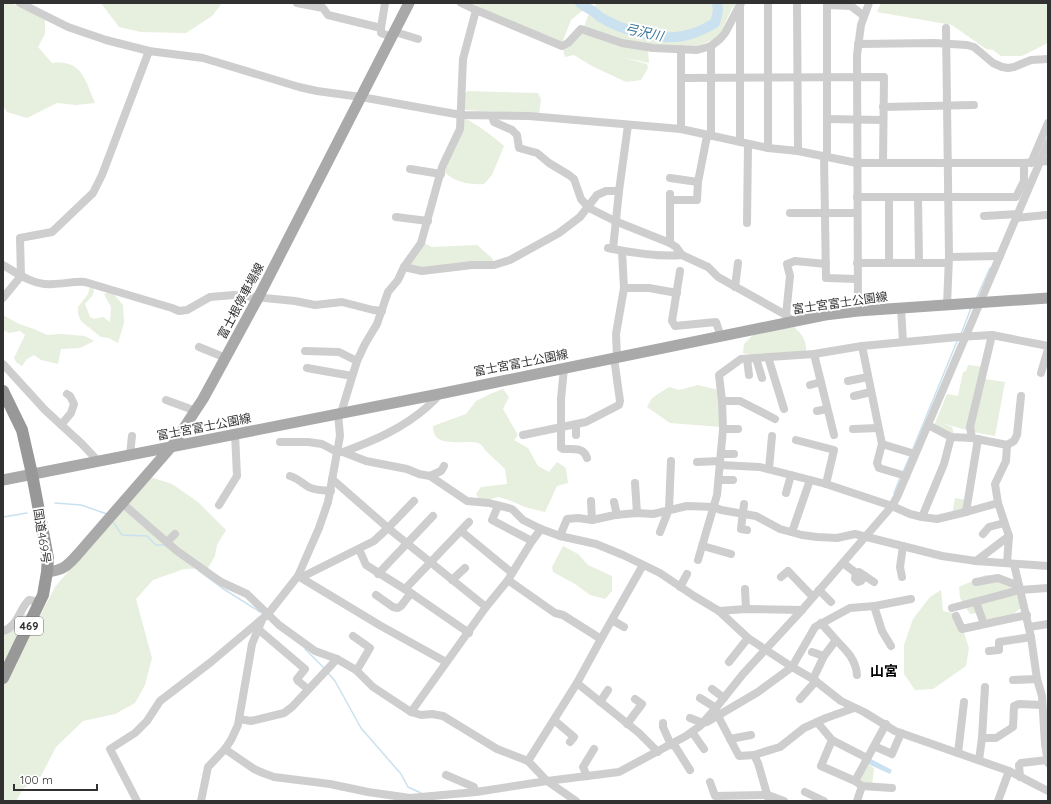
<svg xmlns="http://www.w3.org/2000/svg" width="1051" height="804" font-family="Quicksand,'Noto Sans JP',sans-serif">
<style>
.green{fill:#e7efdf}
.water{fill:#cae1ef}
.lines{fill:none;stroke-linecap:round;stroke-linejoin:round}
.stream{stroke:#cae1ef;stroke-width:1.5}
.river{stroke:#cae1ef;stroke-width:10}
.minor{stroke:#cecece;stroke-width:8}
.major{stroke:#a9a9a9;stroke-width:11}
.highway{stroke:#989898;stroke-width:12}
.labels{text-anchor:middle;stroke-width:4;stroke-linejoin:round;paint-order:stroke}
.shield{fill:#fff;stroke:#6f6f6f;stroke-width:1}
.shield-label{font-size:11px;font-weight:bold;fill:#313131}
.street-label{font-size:12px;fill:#313131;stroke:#fff}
.water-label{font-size:13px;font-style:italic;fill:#38749a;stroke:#fff}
.quarter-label{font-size:14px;font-weight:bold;fill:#000;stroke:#fff}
</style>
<rect width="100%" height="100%" fill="#fff"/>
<g class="green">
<path d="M3,3h8l34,15v16l-7,13 14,16c30,-4 33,17 43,40l-19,2 -19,-2 -30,15 -20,-6 -4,-6z"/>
<polygon points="101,3 222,3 212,16 186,33 141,32 119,27"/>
<polygon points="471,3 592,3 571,20 562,43 500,17"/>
<polygon points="597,3 626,4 737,3 732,8 718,38 694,47 645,44 616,38 584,27 588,16"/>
<polygon points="881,3 1048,3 1048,43 1022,56 1001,56 993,50 986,49 952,25 877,12"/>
<polygon points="582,30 648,49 649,63 621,57 647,64 648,68 641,80 626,82 592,66 574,55 565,57 563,49"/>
<polygon points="468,91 538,93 541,99 539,114 464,110 465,93"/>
<path d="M462,117c12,5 32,20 42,29l-12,29 -8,9c-14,1 -32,-2 -41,-14z"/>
<polygon points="424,243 432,247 477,245 493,259 492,263 421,268 409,265"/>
<polygon points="91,284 94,291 92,296 85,304 90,317 94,319 103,317 110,322 111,307 104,294 111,291 123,305 124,323 118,343 109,338 101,337 81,321 78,314 78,307 88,294"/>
<polygon points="3,315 19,324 34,329 47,335 61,334 85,336 94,341 80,348 61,349 58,364 41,360 34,355 27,359 22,366 16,362 14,358 25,335 20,331 9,333 3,330"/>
<path d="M794,327c8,7 13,14 12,26l-54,2 -9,-2 1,-9 10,-10z"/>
<polygon points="968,365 985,367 985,379 1005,382 995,436 973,432 942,423 952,427 954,435 933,428 947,394 958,396 963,372 966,371"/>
<polygon points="698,385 719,390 721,427 670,423 647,407 652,398 669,387 679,390"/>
<path d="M503,389l6,8 -6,12 15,26 -4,5 14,8 10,18 11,6 8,-10 9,6 2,15 -11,3 -12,26 -20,-5 -16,-7 -11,-3 -17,5 -5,-8 5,-7 26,-3 -2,-15c-6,-6 -13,-12 -19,-18 -2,-2 -3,-5 -6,-7 -9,-7 -48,8 -47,-18l33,-12 10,-13 14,-7z"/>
<polygon points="150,477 172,484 198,502 226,530 217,545 215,556 208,568 184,569 153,580 136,599 152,658 145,685 135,703 115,714 83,721 56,747 41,776 23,789 16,801 3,801 3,629 18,613 40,616 55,587"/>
<polygon points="955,498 968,500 966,512 952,515"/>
<polygon points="563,546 578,554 588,565 612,576 612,591 605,599 590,595 575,584 553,572 552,567"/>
<polygon points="985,575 998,576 1017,585 1023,606 1011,616 989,621 978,613 970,614 960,598 959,587"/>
<polygon points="941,590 943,611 958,614 969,648 966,666 933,689 915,690 904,674 904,645 913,619 930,597"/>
<polygon points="867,764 874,768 872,786 862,785 859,778"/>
</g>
<polygon class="water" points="871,759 892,770 890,774 868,764"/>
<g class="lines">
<g class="stream">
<polyline points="1046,140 1048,136"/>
<polyline points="976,299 990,268"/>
<polyline points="961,334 971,308"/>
<polyline points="912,451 958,339"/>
<polyline points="903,472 910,456"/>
<polyline points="894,493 900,478"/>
<polyline points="55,503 81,505 107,514"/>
<polyline points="3,517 27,513"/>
<polyline points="113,522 122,535 147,536 156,545 164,545 167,547"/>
<polyline points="199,571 222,588 260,612"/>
<polyline points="305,649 325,669"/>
<polyline points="328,673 335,681 361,728 401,774 408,787 421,793"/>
</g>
<path class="river" d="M580,3c4,3 7,5 11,7 3,1 6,5 9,7 21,13 59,24 83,19 12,-2 22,-7 32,-13l3,-12 -1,-8"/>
<g class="minor">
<polyline points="20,3 68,27 106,40 149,51 203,58 299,87 317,91 361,97 461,115 529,116 681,129 768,148 798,151 857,163 1024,163 1048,161"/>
<polyline points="297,3 323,8 328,15 381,28 381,33 392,37"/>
<polyline points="768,3 768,148"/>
<polyline points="797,3 798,151"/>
<polyline points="828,5 851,6 864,16"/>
<polyline points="476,10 562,46 568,43 581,29 622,43 653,48 697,50 711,46 720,39 725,33 741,3"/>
<polyline points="381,28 385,3"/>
<polyline points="946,28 949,257 947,305"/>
<polyline points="395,32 418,39"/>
<polyline points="858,44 934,43 967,45 974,47 993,63 1002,67 1008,68 1014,67 1031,60 1048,59"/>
<polyline points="711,46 711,136"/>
<polyline points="682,78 884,77 883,163"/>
<polyline points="883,107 974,105"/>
<polyline points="492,116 494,122 512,130 517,135 519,148 537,153 549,163 569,175 574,179 581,199 589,208 615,221 670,243 676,247 682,255 708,267 718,277 786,315 793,322"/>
<polyline points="827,119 883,120"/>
<polyline points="681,129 681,49"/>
<polyline points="740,142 740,4"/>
<polyline points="824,156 826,278 857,279"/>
<polyline points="827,156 827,3"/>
<polyline points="1031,163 1048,123"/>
<polyline points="410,169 441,174"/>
<polyline points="670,178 698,182"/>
<polyline points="857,197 1016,197 1024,181 1024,163"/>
<polyline points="918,197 919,262"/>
<polyline points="671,200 697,200 698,182 707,136"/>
<polyline points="790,213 857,213"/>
<polyline points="984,216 1018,214"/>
<polyline points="396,217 428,221"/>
<polyline points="1016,218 1046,215"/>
<polyline points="747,223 748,144"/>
<polyline points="670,243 670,194"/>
<path d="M608,248c24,5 50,9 74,7"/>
<polyline points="613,249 619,191"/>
<polyline points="949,257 1000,256"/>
<polyline points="857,263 948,263"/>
<polyline points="889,263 889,197"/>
<path d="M3,265c15,9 32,21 50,19 11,0 21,-3 32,-2l87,26 7,3 8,-1 23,-13 24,-2 61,6 20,4 27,-3 31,8 9,1"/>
<polyline points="404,267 422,271 472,265 494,265 510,260 559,233 580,217 597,195 606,191 619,191 628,125"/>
<polyline points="680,271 672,321 675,326 716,322 721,337"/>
<polyline points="735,287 738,263"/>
<polyline points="624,288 649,288 677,293"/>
<polyline points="3,298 21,276 20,238 52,232 93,193 102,175 149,51"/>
<polyline points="901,308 903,342"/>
<polyline points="858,311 857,55 861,25 869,3"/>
<polyline points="786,315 790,276 787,264 795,261 826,264"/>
<polyline points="862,346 882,444 915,454"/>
<polyline points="199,347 226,358"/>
<polyline points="305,351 339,352 357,361"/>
<polyline points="814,354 834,435"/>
<polyline points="617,357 616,334 624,288 622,251"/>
<polyline points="768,357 784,409"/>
<polyline points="756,358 762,378"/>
<polyline points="747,359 749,375"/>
<polyline points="3,364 45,410 82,444 98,461"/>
<polyline points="307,368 352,376"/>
<path d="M564,368l-3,31v49l2,1c10,0 21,-2 24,9"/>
<polyline points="1041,373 1048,349"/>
<polyline points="848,381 868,377"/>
<polyline points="810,385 821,382"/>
<polyline points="854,396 871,392"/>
<polyline points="166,400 196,411"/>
<polyline points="722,401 740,401 775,419"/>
<polyline points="817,411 827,409"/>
<polyline points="341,413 357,361 365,344 377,324 388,292 398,280 404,267 421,243 442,167 460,129 463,59 476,10 461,3"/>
<polyline points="61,425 71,413 74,404 70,396 67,394"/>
<polyline points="928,425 951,437 972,438 1007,445"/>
<polyline points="723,429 738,429"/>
<polyline points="853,429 878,428"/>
<polyline points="523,435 586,422 619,405 620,401 614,358"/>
<polyline points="576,435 576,425"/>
<polyline points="972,438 970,427 992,335"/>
<polyline points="796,440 834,450 826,484"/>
<polyline points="280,442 308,442 322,444 337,452 343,452 366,461 407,469 419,474 430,476 441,471 444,466"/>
<polyline points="882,444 877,463 879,468 906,476"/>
<path d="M343,452c30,-11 59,-23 84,-45 4,-4 10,-8 12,-13"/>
<polyline points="130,454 132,436"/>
<polyline points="721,454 734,454"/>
<polyline points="697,462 720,461"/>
<polyline points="720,465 760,467 791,475 826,484 892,506 910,514 922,517 937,519 966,512 998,503"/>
<polyline points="769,469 772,436"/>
<path d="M290,476c7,2 11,6 17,10 7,5 16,4 24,5"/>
<polyline points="430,476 467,501 489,503 512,509 523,520 541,529 560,536 596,544 623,555 660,573 694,596 719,611 746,609 802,610"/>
<polyline points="332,479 388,528 486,607"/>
<polyline points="719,480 733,480"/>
<polyline points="635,483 637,513"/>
<polyline points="786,493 791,475"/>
<polyline points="591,501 592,520"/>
<polyline points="614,502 617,515"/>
<polyline points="122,503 177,551 221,582 247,594 279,625 315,651 337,659 356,670 373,687 411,712 421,715 432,714 443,716 497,749 528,761 547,781 576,801"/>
<polyline points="744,504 741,529 747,530"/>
<polyline points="219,505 237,476 235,434"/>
<polyline points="498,506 492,520 532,541"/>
<polyline points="966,512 978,439"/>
<polyline points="922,517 944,464 951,437"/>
<polyline points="461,531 512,573"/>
<polyline points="660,532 669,509 671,461"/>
<polyline points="792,532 810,480"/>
<polyline points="983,534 989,527 1004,523"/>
<polyline points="560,536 567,519 578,518 592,520 615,515 637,513 653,514 687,506 714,507 721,510 756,516 780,529 802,535 817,537 837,538 855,534 942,556 976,561 1048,566"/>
<polyline points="167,542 175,534"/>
<polyline points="703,546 731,554"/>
<polyline points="359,549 366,565 411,593 469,633"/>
<polyline points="698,560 717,495 723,429 722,401 719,375 741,359 814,354 862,346 958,337 992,335 1048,346"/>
<polyline points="976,561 1009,536 998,503 995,484 1006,461 1007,445 1014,441 1017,435 1021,396"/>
<polyline points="843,563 856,573 859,572 874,582"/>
<polyline points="1007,563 1009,536"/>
<polyline points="1014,564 1031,637 1037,679 1042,696 1045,744 1048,763"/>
<polyline points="856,573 855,579 858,582 861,581 865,576"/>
<polyline points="378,574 433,516"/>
<polyline points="298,576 381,626 446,662"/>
<polyline points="302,577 374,541 388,528 414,501"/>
<polyline points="781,577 788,571 813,597"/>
<polyline points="902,577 900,567 903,546"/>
<polyline points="452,580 465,568"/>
<polyline points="508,580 555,613 563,615 601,639 577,683 528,761"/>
<polyline points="976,582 998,578 1019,586"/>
<polyline points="680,587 687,574"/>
<polyline points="405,589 469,522"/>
<polyline points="745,589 746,609"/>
<polyline points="819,590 831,602"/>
<polyline points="376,595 393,607 398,608 401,606 411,593"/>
<polyline points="976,602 984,624"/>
<polyline points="874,606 882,631 891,646"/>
<polyline points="952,608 1019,590 1048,588"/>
<polyline points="719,611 748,638 792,667 813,679 841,701 864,712 895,731 1009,771 1048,791"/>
<polyline points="956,616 962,629 1027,615"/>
<polyline points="612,620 624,627"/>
<polyline points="1029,627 1048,624"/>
<polyline points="258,629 305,669 297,679 298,681 308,689"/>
<path d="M3,631c15,-4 16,-22 26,-31l11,2"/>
<polyline points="353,636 370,648 357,670"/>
<polyline points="601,639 643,565"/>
<path d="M836,640c11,11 20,20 21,35"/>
<polyline points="989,651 999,650 999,642 1031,637"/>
<polyline points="812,652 824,656"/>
<polyline points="729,662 748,638"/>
<polyline points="813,679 824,656 836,640 821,623"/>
<polyline points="1013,680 1037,679"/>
<polyline points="577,683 639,733 658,752"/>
<polyline points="712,689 724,698"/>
<polyline points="700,698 716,708"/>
<polyline points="800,699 816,681"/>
<polyline points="600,702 608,690"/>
<polyline points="411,712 486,607 508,580 532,541 541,529"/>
<polyline points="718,716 739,756 754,755 758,763 769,801"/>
<polyline points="690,718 703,723"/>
<polyline points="239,719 251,721 284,713 292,707 337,659"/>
<polyline points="554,720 574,737 570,742"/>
<polyline points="707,722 758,692 792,667 815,627 850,608 875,606 911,599"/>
<polyline points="817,722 832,740 867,758"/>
<polyline points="663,723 663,727 671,745"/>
<polyline points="627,724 642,704 635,699"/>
<polyline points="692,732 704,749"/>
<polyline points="982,738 996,738 1013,727 1014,706 1019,704 1042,705"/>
<polyline points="730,739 751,735"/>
<polyline points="832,740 821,766 855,781 862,786 892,788"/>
<polyline points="673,743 690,770"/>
<polyline points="874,746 892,754 901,733"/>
<polyline points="225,749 254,769 263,773 274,777 330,784 368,792 410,798 476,792 547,781 619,772 686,736 700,726 715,709 743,674 802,610 892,506 898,495 1048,143"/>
<polyline points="958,753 964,702"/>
<polyline points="754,755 780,747 804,728 826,718 854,708"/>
<polyline points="979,760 982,738 985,687"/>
<polyline points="446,775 474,787 474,792"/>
<polyline points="587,776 583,767 594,749"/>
<polyline points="1020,777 1019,765 1021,763 1047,760"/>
<polyline points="855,781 886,724"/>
<polyline points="710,782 715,796 768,795 784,801"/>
<polyline points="805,792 824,801"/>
<polyline points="137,801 110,749 135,733 147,721 160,701 211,662 268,614 298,576 319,528 328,502 340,436 338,413"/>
<polyline points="201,801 208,767 225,749 231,740 238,725 252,644 262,620"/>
<polyline points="857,801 862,786"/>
<polyline points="998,801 1009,771"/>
</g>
<g class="major">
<polyline points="3,480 439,394 825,315 858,311 1048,298"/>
<path d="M47,572c17,-2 20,-6 31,-18l94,-108 31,-47 55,-101 151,-295"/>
</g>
<polyline class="highway" points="3,391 22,430 32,474 48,558 47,572 43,595 3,678"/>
</g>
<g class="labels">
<rect class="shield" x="15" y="617" width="28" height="18" rx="3"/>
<g class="shield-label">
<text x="29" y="630">469</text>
</g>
<g class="street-label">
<text transform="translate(241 301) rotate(-62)" y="4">富士根停車場線</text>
<text transform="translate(840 303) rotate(-8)" y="4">富士宮富士公園線</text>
<text transform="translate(521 363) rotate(-11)" y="4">富士宮富士公園線</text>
<text transform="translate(204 427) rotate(-11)" y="4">富士宮富士公園線</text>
<text transform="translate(42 536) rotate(81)" y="4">国道469号</text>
</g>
<g class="water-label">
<text transform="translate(644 32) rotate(12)" y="5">弓沢川</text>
</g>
<g class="quarter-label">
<text x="884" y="676">山宮</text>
</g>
</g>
<rect width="1051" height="804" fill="none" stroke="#313131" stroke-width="8"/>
<path d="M14 784v6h83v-6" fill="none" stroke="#313131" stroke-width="2"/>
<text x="20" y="784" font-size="12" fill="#313131" stroke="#ffffff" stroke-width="3" paint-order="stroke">100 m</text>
</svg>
